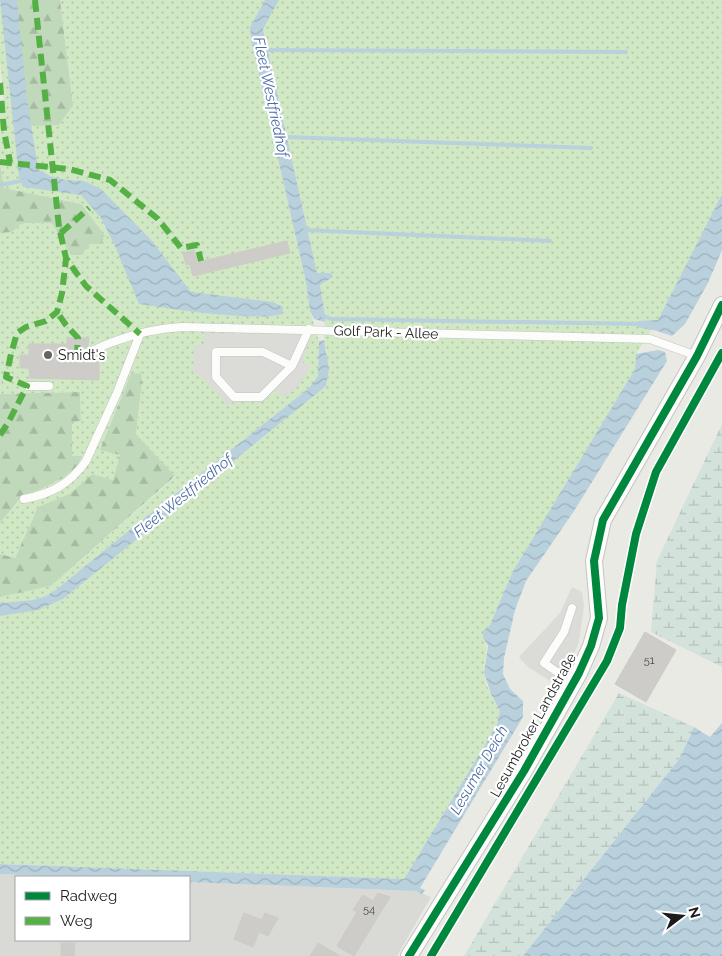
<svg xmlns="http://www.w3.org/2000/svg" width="722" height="956" font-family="Raleway,sans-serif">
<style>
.residential{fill:#d9d9d6}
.grass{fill:url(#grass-dots)}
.forest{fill:url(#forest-firs)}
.wetland{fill:url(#wetland-marsh)}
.parking{fill:#dbdbd8}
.water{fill:url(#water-waves)}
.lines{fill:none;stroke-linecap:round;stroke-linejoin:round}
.stream{stroke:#b9d0dd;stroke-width:4}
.building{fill:#cdccc8;stroke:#cdcbc6}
.service-casing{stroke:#c3c3c1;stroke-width:9}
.minor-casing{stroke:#c3c3c1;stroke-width:18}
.service{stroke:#fcfcfb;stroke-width:8}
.minor{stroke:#fcfcfb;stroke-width:16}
.quiet{stroke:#55b145;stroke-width:6;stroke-dasharray:12 6;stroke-linecap:butt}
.cycleway-casing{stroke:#fff;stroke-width:11}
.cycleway{stroke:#00873e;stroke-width:8}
.poi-dot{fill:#646462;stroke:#fff;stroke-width:2}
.labels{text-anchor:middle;stroke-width:4.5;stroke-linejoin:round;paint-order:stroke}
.number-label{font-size:11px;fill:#484847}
.street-label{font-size:14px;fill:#1c1c1c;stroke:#fff}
.poi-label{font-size:14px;fill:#1c1c1c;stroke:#fff;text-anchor:start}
.water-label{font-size:15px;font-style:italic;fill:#4d6ca7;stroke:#fff}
</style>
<defs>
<pattern id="grass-dots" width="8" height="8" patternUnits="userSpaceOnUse" patternTransform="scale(1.25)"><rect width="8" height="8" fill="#d1e8c4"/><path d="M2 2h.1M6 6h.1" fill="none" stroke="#b3c6a8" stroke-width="1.8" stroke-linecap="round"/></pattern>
<pattern id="forest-firs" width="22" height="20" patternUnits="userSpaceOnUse" patternTransform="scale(1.25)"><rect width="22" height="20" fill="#c1d9bb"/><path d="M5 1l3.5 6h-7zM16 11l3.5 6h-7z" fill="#a5baa0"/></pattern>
<pattern id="wetland-marsh" width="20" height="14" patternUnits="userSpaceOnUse" patternTransform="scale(1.25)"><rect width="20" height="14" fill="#d3e2db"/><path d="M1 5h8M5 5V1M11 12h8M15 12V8" fill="none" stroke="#b5c1bb"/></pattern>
<pattern id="water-waves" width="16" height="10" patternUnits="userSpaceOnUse" patternTransform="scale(1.25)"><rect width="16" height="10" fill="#b9d0dd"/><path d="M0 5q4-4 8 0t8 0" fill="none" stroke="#9eb2bd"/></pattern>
</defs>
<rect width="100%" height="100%" fill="#eaeae5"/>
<polygon class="residential" points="0,874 70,877 16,877 16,940 189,940 189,882 416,891 431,897 397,956 0,956"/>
<g class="grass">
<polygon points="0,0 73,105 60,0 265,0 250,28 251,39 306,282 310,311 319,341 319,358 318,376 309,388 117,540 57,589 46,596 33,600 0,603 0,597 51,586 175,477 136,434 142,382 101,450 120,455 113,480 92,474 71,493 38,507 15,558 0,554 0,523 22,496 39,490 63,478 78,465 82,457 72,456 72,421 81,421 80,392 0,394 0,233 12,232 22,223 52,223 71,254 81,204 4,188 0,164 0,100 4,100 0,62"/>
<path d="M279,0h443v194l-64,126 -22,34 -1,15 -122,202 -23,54 -7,13c8,14 0,21 1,35 1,13 10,27 16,38l-3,14 -93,154 -404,-15v-248l63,-17 263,-213 1,-33 -3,-13 1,-25 -5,-30 13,-8 -2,-4h-14l-54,-245z"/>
</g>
<g class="forest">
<polygon points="14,0 60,0 73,105 59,125 25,126"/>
<polygon points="0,164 4,188 81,204 105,236 100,244 90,244 82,255 71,255 52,223 22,223 12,232 0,233"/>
<polygon points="141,373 142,382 136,434 175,476 51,586 0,597 0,554 15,558 38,507 71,493 92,474 113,480 120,455 100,450 131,374"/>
<polygon points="80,392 81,421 72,422 72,456 82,456 78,465 63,478 39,490 22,496 0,523 0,394"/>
</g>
<g class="wetland">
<polygon points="722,424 722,667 651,632 657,561"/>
<polygon points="619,693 694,727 680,758 523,956 464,956"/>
</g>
<g class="parking">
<polygon points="204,333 312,335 302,362 310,366 304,378 295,389 284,398 277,390 263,402 232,402 228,406 200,375 193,375 194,345 204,345"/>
<polygon points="572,587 582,592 584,606 579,642 564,677 558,686 528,667 519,657 560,613"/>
</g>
<g class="water">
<path d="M0,0h17l10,99 11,70 12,7 16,4 18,1 17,8 51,52 39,51 82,10 10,5 -1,7c-14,4 -28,2 -42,2 -34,-2 -68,-7 -101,-12l-24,-58 -14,-28 -20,-23 -58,-8 -4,-10z"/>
<polygon points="265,0 279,0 263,29 317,273 331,273 333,277 320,285 325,315 325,322 314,319 310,311 306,282 251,39 250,27"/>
<polygon points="722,194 722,250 708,283 685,324 672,336 657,331 637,327 638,321 658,320"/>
<polygon points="324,340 329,369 326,386 63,599 38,610 0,616 0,603 33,600 46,596 57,589 117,540 309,388 318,376 319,341"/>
<polygon points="658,350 665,352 667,361 574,511 526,581 515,610 504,658 503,674 510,689 523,701 523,717 420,888 425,890 422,894 416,891 189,882 189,877 70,877 0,874 0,864 404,879 497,725 500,711 491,694 484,673 488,646 483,638 483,631 490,625 513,571 635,369 636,354"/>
<polygon points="722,723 722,956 523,956 680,758 694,727 710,737"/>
</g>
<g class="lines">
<g class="stream">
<polyline points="263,50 626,52"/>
<polyline points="285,137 591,148"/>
<polyline points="0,185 26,180"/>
<polyline points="305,230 550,241"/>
<polyline points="321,315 331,319 640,324"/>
</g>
</g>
<g class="building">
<polygon points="287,241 290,253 193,276 190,264"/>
<polygon points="194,250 197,262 186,265 183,253"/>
<polygon points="67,338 89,338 88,346 74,350 72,356 77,361 88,358 99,359 99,380 30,378 29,368 20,368 20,355 29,355 29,344 67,344"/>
<polygon points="645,632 676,650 646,702 615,684"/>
<polygon points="378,893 390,897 354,956 337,946 357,912 353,910 363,895 373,901"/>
<polygon points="244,913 262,920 265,913 278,918 268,936 259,932 253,947 234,939"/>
<polygon points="61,943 75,943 74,956 61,956"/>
<polygon points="318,943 340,956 310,956"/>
</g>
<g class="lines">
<g class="service-casing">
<g id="service">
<path d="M77,355c12,-1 22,-8 33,-12 24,-9 48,-15 73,-16l467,12 47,17"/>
<polyline points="292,366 263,352 216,352 216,377 234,397 261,397 292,366 309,329"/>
<polyline points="27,386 49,386"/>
<path d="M24,499c27,-5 46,-15 62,-38l31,-68 23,-59"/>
<polyline points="572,608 564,632 544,663 573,683"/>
</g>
</g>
<g class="minor-casing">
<polyline id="minor" points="409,956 524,771 579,673 591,646 599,618 594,561 603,520 697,356 722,305"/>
</g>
<use href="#service" class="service"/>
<use href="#minor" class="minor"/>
<g class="quiet">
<polyline points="35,0 59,227 66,258 75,271 86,286 140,334"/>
<polyline points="0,83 4,131 10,162"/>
<polyline points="0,162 69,169 110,180 158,219 181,248 197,245 201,261"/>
<polyline points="61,233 89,208"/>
<polyline points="57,355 77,355 78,338 66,325 57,312"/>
<polyline points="0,435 8,423 27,386 6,377 11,354 17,333 26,327 46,321 57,312 62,293 66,259"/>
</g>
<g class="cycleway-casing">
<g id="cycleway">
<polyline points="409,956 524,771 579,673 591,646 599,618 594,561 603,520 697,356 722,305"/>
<polyline points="431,956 607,661 620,628 622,605 636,534 656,472 722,353"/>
</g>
</g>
<use href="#cycleway" class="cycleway"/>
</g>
<circle class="poi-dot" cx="48" cy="355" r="5"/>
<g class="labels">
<g class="number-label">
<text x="649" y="664">51</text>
<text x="369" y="913">54</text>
</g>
<g class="street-label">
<text transform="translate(386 332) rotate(2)" y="5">Golf Park - Allee</text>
<text transform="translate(533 725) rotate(-61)" y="5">Lesumbroker Landstraße</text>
</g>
<g class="poi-label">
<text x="58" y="360">Smidt's</text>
</g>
<g class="water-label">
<text transform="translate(271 97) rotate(78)" y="5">Fleet Westfriedhof</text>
<text transform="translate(183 496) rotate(-39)" y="5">Fleet Westfriedhof</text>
<text transform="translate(479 770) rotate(-60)" y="5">Lesumer Deich</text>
</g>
</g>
<rect x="15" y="876" width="175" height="65" fill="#ffffff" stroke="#a4a4a4"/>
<rect x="25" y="892" width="25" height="8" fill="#00873e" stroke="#a4a4a4"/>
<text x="60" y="901" font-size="15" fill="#1c1c1c">Radweg</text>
<rect x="25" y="917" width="25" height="8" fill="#55b145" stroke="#a4a4a4"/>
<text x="60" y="926" font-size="15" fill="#1c1c1c">Weg</text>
<g transform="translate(682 916) rotate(74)" stroke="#ffffff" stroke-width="4" paint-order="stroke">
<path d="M0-4L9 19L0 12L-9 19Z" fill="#1c1c1c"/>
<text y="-8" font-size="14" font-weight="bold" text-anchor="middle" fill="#1c1c1c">N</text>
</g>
</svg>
